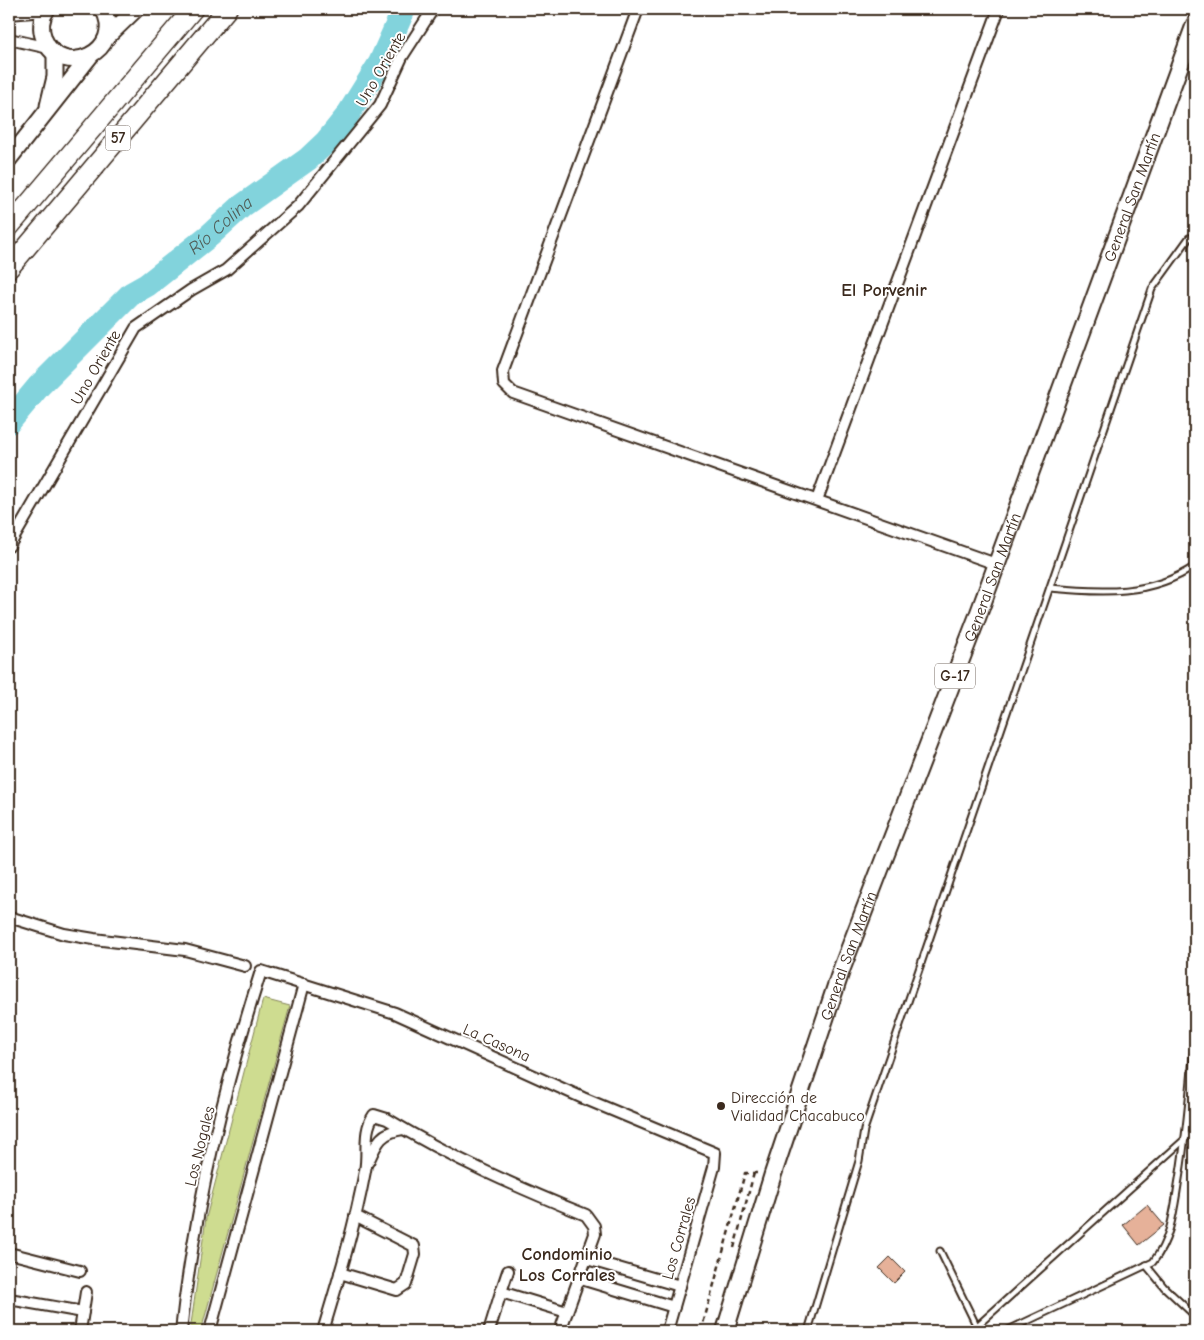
<svg xmlns="http://www.w3.org/2000/svg" width="1204" height="1340" font-family="'Comic Neue',sans-serif">
<style>
.green{fill:#cedc90;stroke:#848357}
.lines{fill:none;stroke-linecap:round;stroke-linejoin:round}
.river{stroke:#82d3dc;stroke-width:24}
.building{fill:#e6b199;stroke:#3b2a1e}
.lane-casing{stroke:#3b2a1e;stroke-width:9}
.street-casing{stroke:#3b2a1e;stroke-width:14}
.secondary-casing{stroke:#3b2a1e;stroke-width:19}
.primary-casing{stroke:#3b2a1e;stroke-width:20}
.highway-casing{stroke:#3b2a1e;stroke-width:22}
.path{stroke:#3b2a1e;stroke-width:2.5;stroke-dasharray:5 4;stroke-linecap:butt}
.lane{stroke:#fff;stroke-width:5}
.street{stroke:#fff;stroke-width:10}
.secondary{stroke:#fff;stroke-width:15}
.primary{stroke:#fff;stroke-width:16}
.highway{stroke:#fff;stroke-width:19}
.poi-dot{fill:#3b2a1e;stroke:#fff;stroke-width:2}
.labels{text-anchor:middle;stroke-width:4;stroke-linejoin:round;paint-order:stroke}
.shield{fill:#fff;stroke:#766a62;stroke-width:1}
.shield-label{font-size:15px;font-weight:bold;fill:#3b2a1e}
.street-label{font-size:16px;fill:#3b2a1e;stroke:#fff}
.poi-label{font-size:16px;fill:#3b2a1e;stroke:#fff;text-anchor:start}
.water-label{font-size:18px;font-style:italic;fill:#505d57;stroke:#fff}
.neighbourhood-label{font-size:18px;font-weight:bold;fill:#3b2a1e;stroke:#fff}
</style>
<rect width="100%" height="100%" fill="#fff"/>
<filter id="ink" filterUnits="userSpaceOnUse"><feTurbulence type="fractalNoise" baseFrequency=".02" numOctaves="2"/><feDisplacementMap in="SourceGraphic" scale="10" xChannelSelector="R" yChannelSelector="G"/><feConvolveMatrix kernelMatrix="1 2 1 2 8 2 1 2 1" color-interpolation-filters="sRGB"/></filter>
<g filter="url(#ink)">
<polygon class="green" points="263,999 290,1006 201,1331 190,1331 206,1218"/>
<g class="lines">
<path class="river" id="s1" d="M9,422l30,-36 92,-92 16,-9 63,-50 32,-29 66,-47 18,-17 21,-26 33,-53 24,-54"/>
</g>
<g class="building">
<polygon points="1147,1205 1164,1225 1139,1245 1123,1225"/>
<polygon points="890,1257 905,1272 894,1283 879,1268"/>
</g>
<g class="lines">
<g class="lane-casing">
<g id="lane">
<path d="M1050,588c51,5 101,8 145,-22"/>
<polyline points="940,1251 979,1331"/>
<polyline points="1146,1265 1164,1287 1195,1316"/>
<polyline points="977,1326 1195,1130"/>
<polyline points="808,1331 859,1161 864,1130 1152,289 1189,238 1195,237"/>
<path d="M1006,1331l147,-69c19,-24 21,-54 26,-83 8,-48 12,-96 16,-145"/>
</g>
</g>
<g class="street-casing">
<g id="street">
<polyline points="638,9 503,371 504,384 513,393 996,564"/>
<polyline points="9,14 45,11"/>
<polyline points="9,39 49,48"/>
<polyline points="817,500 999,9"/>
<polyline points="9,546 136,328 191,290 226,270 298,206 380,105 402,57 433,9"/>
<polyline points="9,917 64,934 94,939 185,950 245,966"/>
<path d="M368,1162c9,-20 13,-30 35,-33"/>
<polyline points="9,1253 80,1271"/>
<polyline points="587,1259 680,1286"/>
<polyline points="340,1273 397,1290 406,1284 415,1254 414,1246 355,1216"/>
<polyline points="581,1279 674,1307"/>
<polyline points="501,1292 508,1271"/>
<polyline points="9,1299 83,1312"/>
<polyline points="80,1331 86,1292"/>
<path d="M181,1331c13,-121 43,-244 80,-360l134,42 188,85 132,55 -1,14 -47,164"/>
<polyline points="210,1331 304,984"/>
<path d="M323,1331c16,-53 32,-106 42,-160 4,-19 -3,-39 9,-56l13,4c64,39 130,68 199,96l8,11 1,8 -35,97"/>
<polyline points="489,1331 501,1292 567,1312"/>
</g>
</g>
<g class="secondary-casing">
<g id="secondary">
<path d="M47,9c-6,9 -7,20 -3,30 18,43 83,11 59,-30"/>
<polyline points="107,37 136,9"/>
<polyline points="48,106 55,77 55,53"/>
<polyline points="9,159 91,55"/>
</g>
</g>
<g class="primary-casing">
<g id="primary">
<path id="s2" d="M725,1331l48,-157 69,-206 135,-350 218,-594"/>
</g>
</g>
<g class="highway-casing">
<g id="highway">
<polyline points="9,227 193,9"/>
<polyline points="9,268 227,9"/>
</g>
</g>
<g class="path">
<polyline points="734,1248 754,1173"/>
<polyline points="701,1331 745,1173 759,1173"/>
</g>
<use href="#lane" class="lane"/>
<use href="#street" class="street"/>
<use href="#secondary" class="secondary"/>
<use href="#primary" class="primary"/>
<use href="#highway" class="highway"/>
</g>
</g>
<circle class="poi-dot" cx="721" cy="1106" r="5"/>
<g class="labels">
<g class="shield">
<rect x="105.5" y="125.5" width="25" height="25" rx="4"/>
<rect x="935" y="663.5" width="40" height="25" rx="4"/>
</g>
<g class="shield-label">
<text x="118" y="143">57</text>
<text x="955" y="681">G-17</text>
</g>
<g class="street-label">
<text transform="translate(380 69) rotate(-60)" y="6">Uno Oriente</text>
<text dy="6" stroke="none"><textPath href="#s2" startOffset="1205">General San Martín</textPath></text>
<text transform="translate(95 367) rotate(-60)" y="6">Uno Oriente</text>
<text dy="6" stroke="none"><textPath href="#s2" startOffset="800">General San Martín</textPath></text>
<text dy="6" stroke="none"><textPath href="#s2" startOffset="395">General San Martín</textPath></text>
<text transform="translate(497 1042) rotate(24)" y="6">La Casona</text>
<text transform="translate(199 1146) rotate(-76)" y="6">Los Nogales</text>
<text transform="translate(678 1238) rotate(-74)" y="6">Los Corrales</text>
</g>
<g class="poi-label">
<text x="731" y="1103">Dirección de<tspan x="731" dy="18">Vialidad Chacabuco</tspan></text>
</g>
<g class="water-label">
<text dy="6" stroke="none"><textPath href="#s1" startOffset="290">Río Colina</textPath></text>
</g>
<g class="neighbourhood-label">
<text x="884" y="296">El Porvenir</text>
<text x="567" y="1260">Condominio<tspan x="567" dy="21">Los Corrales</tspan></text>
</g>
</g>
<rect width="1204" height="1340" fill="none" stroke="#fff" stroke-width="30"/>
<rect x="15" y="15" width="1174" height="1310" fill="none" stroke="#3b2a1e" stroke-width="2" filter="url(#ink)"/>
</svg>
